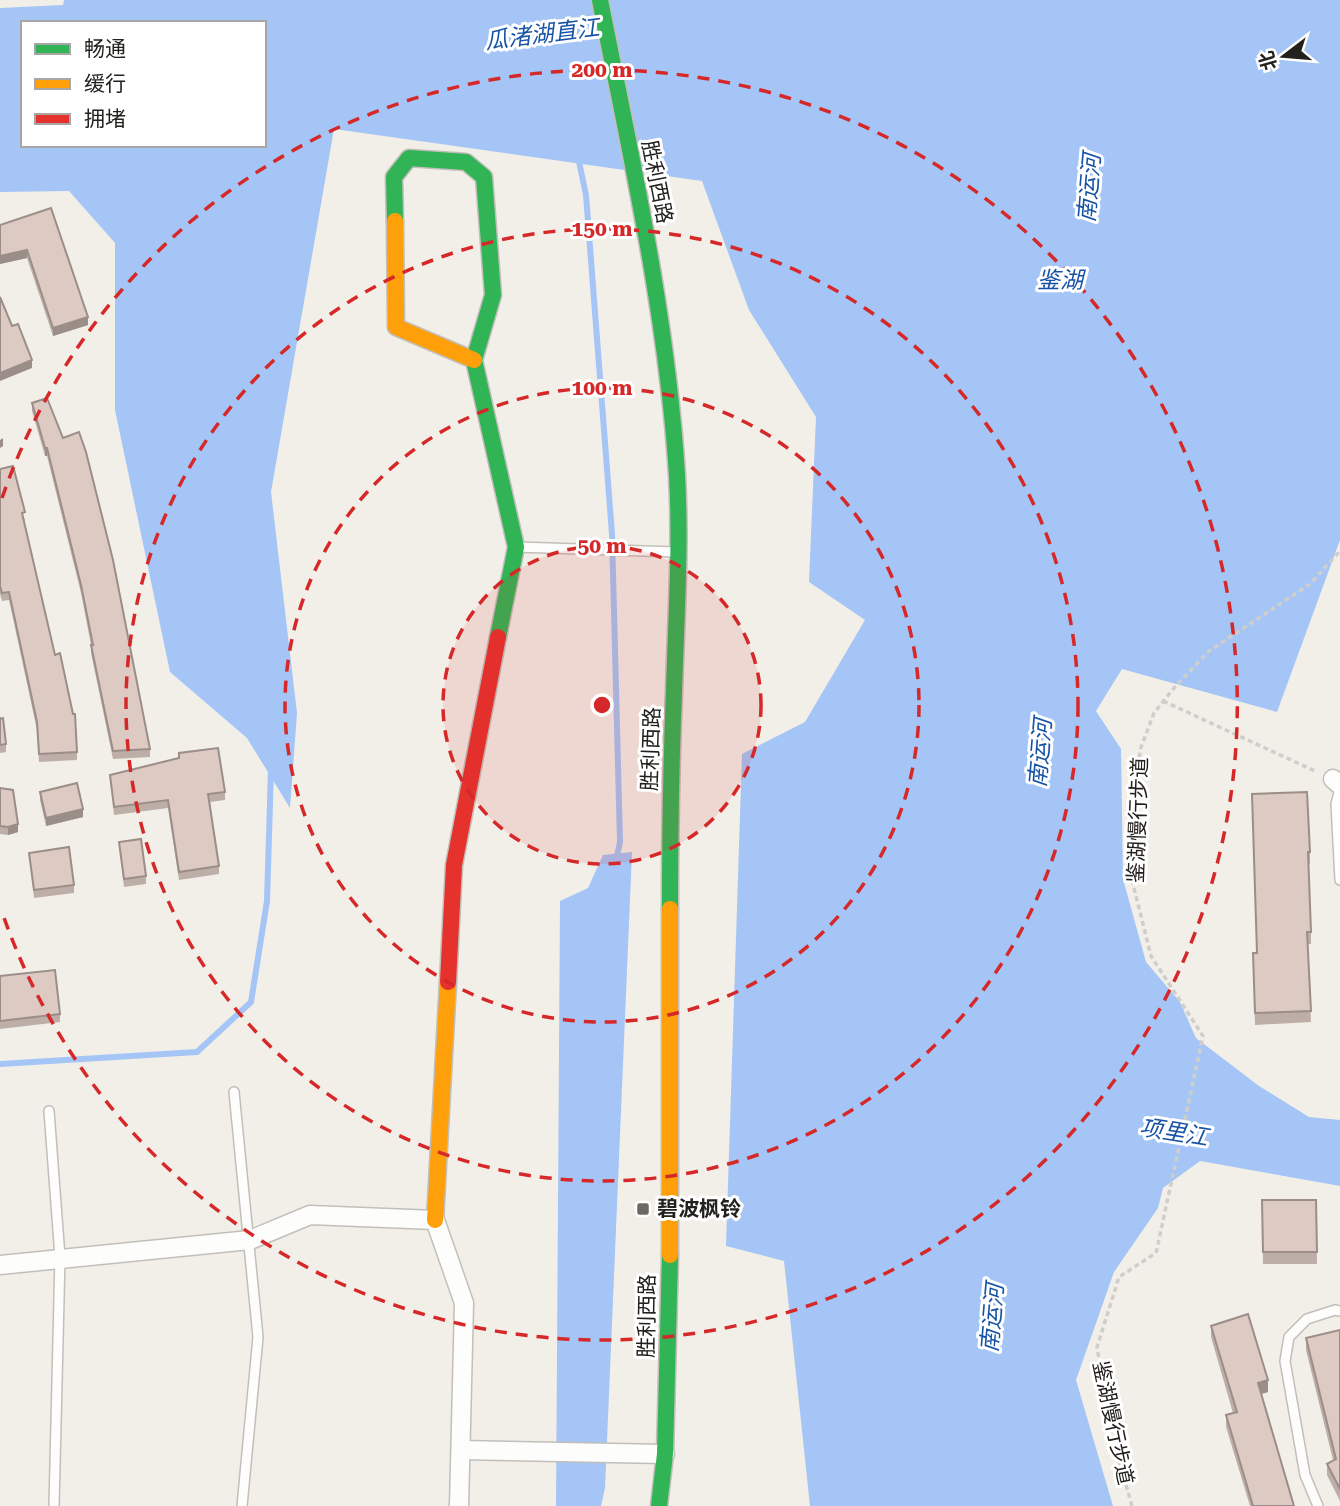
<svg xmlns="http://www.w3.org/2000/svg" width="1340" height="1506" font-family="'Roboto Serif','Noto Sans SC',serif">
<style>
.water{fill:#a4c5f5;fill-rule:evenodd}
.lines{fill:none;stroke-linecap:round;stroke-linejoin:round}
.stream{stroke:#a4c5f5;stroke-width:6}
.lane-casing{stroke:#c2bfba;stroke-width:12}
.street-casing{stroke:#c2bfba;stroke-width:21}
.fast-casing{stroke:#c2bfba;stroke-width:19}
.slow-casing{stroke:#c2bfba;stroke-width:19}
.jam-casing{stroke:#c2bfba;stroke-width:19}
.path{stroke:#cfcecc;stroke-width:3.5;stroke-dasharray:5 3.5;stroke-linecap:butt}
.lane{stroke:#fdfdfc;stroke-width:9}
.street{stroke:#fdfdfc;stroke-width:18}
.fast{stroke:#30b455;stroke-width:16}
.slow{stroke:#ff9f0a;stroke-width:16}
.jam{stroke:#e5322d;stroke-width:16}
.wall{fill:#beaea8}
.shaded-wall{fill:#9b8d88}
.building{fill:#ddcac3;stroke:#9b8d88;stroke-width:2}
.ring{fill:none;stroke:#d62828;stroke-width:3.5;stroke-dasharray:12 9}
.poi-dot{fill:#6b6964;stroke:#fff;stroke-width:2.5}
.labels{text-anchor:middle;stroke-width:6;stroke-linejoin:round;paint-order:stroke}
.street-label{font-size:21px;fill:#23211d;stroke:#fff}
.poi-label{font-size:21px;font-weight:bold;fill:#23211d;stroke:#fff;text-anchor:start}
.water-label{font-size:23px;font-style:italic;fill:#1854a6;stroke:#fff}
.centre{fill:#d62828;stroke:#fff;stroke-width:3.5}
.ring-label{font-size:21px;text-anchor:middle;font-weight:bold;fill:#d62828;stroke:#fff;stroke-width:6;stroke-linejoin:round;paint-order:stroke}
</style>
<rect width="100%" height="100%" fill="#f2efe8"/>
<g class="water">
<path d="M64,0h1276v540l-63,172 -155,-43 -26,42 25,38 2,130 23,83 34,40 16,36 63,48 50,31 31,3v66l-140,-25 -37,27 -5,20 -44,64 -38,108 37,126h-303l-26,-245 -58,-15 16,-492 63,-32 60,-102 -56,-38 7,-165 -67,-107 -47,-129 -368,-52 -63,363 26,221 -7,95 -43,-70 -77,-66 -55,-262v-167l-46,-52 -69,1v-184l63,-3zM23,23h241v122h-241z"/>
<polygon points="632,852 605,1488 601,1506 556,1506 560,901 588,888 603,855"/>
</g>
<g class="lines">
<g class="stream">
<polyline points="578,157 586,195 612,534 620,842 616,861"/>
<polyline points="0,1064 197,1052 251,1002 267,901 271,769"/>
</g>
<g class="lane-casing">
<g id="lane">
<polyline points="516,547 677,552"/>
<polyline points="1340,789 1336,804 1340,880"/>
<polyline points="234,1092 258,1337 242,1506"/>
<polyline points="49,1111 60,1257 54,1506"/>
<polyline points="1318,1506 1305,1475 1285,1361 1289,1337 1307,1319 1335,1310 1340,1311"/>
</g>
</g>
<g class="street-casing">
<g id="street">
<polyline points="1333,779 1340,785"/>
<polyline points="0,1265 250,1240 310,1215 435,1220 464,1303 459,1506"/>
<polyline points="461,1450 665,1454"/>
</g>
</g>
<g class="fast-casing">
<g id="fast">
<path d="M600,0c31,157 67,315 77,475 4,72 -1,145 -3,217 -3,72 -4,144 -4,217"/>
<polyline points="395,221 394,177 409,158 466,162 484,177 493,295 474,360 516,547 498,637"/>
<polyline points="659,1506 665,1454 670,1255"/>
</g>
</g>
<g class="slow-casing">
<g id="slow">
<polyline points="395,221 396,327 474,360"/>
<polyline points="435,1220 448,982"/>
<polyline points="670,1255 670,909"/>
</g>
</g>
<g class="jam-casing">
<polyline id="jam" points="448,982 454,865 498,637"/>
</g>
<g class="path">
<polyline points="1163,701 1317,772"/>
<polyline points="1132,1506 1114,1443 1097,1347 1119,1277 1156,1253 1203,1036 1151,956 1132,880 1140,750 1154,713 1174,688 1209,651 1310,584 1340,551"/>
</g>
<use href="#lane" class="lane"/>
<use href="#street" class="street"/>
<use href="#fast" class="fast"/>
<use href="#slow" class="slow"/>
<use href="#jam" class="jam"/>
</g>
<g class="wall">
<polygon points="51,208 88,325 53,336 27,258 0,264 0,225"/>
<polygon points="32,403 150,749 150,757 113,759 91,653 91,645 81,593 47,456 45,456 32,411"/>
<polygon points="0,469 25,520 23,520 77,752 77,760 39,762 37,730 9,600 2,601 0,594"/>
<polygon points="0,717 6,744 6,752 0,753"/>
<polygon points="179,753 225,792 225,800 210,802 219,866 219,874 179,880 168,808 114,815 110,775 179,758"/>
<polygon points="0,788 18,832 8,835 0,834"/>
<polygon points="40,792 83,817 46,826 40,800"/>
<polygon points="1307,792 1310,852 1310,864 1308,864 1311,932 1311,944 1308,944 1311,1022 1255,1025 1253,965"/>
<polygon points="119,842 146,876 146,884 124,887"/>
<polygon points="29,853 74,885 74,893 34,898"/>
<polygon points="0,976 60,1014 60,1022 0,1029"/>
<polygon points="1262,1200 1316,1200 1317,1264 1263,1264"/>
<polygon points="1211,1326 1268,1392 1261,1394 1294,1506 1250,1506 1226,1427 1226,1415 1233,1413 1211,1337"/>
<polygon points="1340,1330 1340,1501 1327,1475 1327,1464 1333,1460 1306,1350 1306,1338"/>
</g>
<g class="shaded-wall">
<polygon points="27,250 27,258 0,264 0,256"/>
<polygon points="88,317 88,325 53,336 53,328"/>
<polygon points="32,360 32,368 0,381 0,373"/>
<polygon points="3,438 3,446 0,448 0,440"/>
<rect x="45" y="448" width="2" height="8"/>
<polygon points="83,809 83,817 46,826 46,818"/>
<polygon points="18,824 18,832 8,835 8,827"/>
<polygon points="1268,1380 1268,1392 1258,1395 1258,1383"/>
</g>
<g class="building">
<polygon points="51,208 88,317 53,328 27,250 0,256 0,225"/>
<polygon points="0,297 12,326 18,324 32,360 0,373"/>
<polygon points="47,398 63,438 79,432 86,452 113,560 150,749 113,751 91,645 93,645 81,585 47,448 45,448 32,403"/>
<polygon points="13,466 25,512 22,513 55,655 60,653 73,714 75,714 77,752 39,754 37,722 9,592 2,593 0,586 0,469"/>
<polygon points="0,717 0,719 3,718 6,744 0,745"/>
<polygon points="218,748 225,792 208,794 219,866 179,872 168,800 114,807 110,775 179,758 179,753"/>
<polygon points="77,783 83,809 46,818 40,792"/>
<polygon points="0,788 13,790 18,824 8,827 0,826"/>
<polygon points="1307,792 1310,852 1308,852 1311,932 1307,932 1311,1011 1255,1013 1253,953 1257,953 1252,794"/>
<polygon points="141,839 146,876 124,879 119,842"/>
<polygon points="69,847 74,885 34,890 29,853"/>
<polygon points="55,970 60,1014 0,1021 0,976"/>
<polygon points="1262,1200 1316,1200 1317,1252 1263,1252"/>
<polygon points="1248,1314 1268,1380 1258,1383 1294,1506 1253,1506 1226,1415 1237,1412 1211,1326"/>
<polygon points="1340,1330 1340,1489 1327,1464 1336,1459 1306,1338"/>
</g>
<circle cx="602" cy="705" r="159" fill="#d62828" fill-opacity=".12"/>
<g class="ring">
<circle cx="602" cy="705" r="159"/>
<circle cx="602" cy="705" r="317"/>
<circle cx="602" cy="705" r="476"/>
<path d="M2 498A635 635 0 1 1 2 912"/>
</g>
<rect class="poi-dot" x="636" y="1202" width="14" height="14" rx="3.5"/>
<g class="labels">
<g class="street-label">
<text transform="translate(657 182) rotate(79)" y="7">胜利西路</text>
<text transform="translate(651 749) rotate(-88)" y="7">胜利西路</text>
<text transform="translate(1138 820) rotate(-88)" y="7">鉴湖慢行步道</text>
<text transform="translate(647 1316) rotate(-89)" y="7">胜利西路</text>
<text transform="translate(1113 1423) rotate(78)" y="7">鉴湖慢行步道</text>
</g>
<g class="poi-label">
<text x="657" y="1216">碧波枫铃</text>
</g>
<g class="water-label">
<text transform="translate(542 34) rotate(-7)" y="8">瓜渚湖直江</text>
<text transform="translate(1089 188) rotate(-85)" y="8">南运河</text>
<text x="1060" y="288">鉴湖</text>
<text transform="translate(1040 753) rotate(-85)" y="8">南运河</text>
<text transform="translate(1174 1132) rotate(9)" y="8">项里江</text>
<text transform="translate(992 1318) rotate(-85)" y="8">南运河</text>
</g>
</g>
<circle cx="602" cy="705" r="10" class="centre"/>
<g class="ring-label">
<text x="602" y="77">200 m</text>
<text x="602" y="236">150 m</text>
<text x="602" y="395">100 m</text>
<text x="602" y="553">50 m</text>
</g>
<rect x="21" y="21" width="245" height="126" fill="#ffffff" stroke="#a7a6a5" stroke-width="2"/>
<rect x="35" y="44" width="35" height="10" fill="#30b455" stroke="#a7a6a5" stroke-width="2"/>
<text x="84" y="56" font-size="21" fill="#23211d">畅通</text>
<rect x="35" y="79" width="35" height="10" fill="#ff9f0a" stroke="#a7a6a5" stroke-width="2"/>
<text x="84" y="91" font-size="21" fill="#23211d">缓行</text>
<rect x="35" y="114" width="35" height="10" fill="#e5322d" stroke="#a7a6a5" stroke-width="2"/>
<text x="84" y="126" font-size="21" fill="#23211d">拥堵</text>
<g transform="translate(1284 56) rotate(254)" stroke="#ffffff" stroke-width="5" paint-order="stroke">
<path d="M0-5L12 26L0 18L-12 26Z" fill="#23211d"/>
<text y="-10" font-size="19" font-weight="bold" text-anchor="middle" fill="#23211d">北</text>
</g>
</svg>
